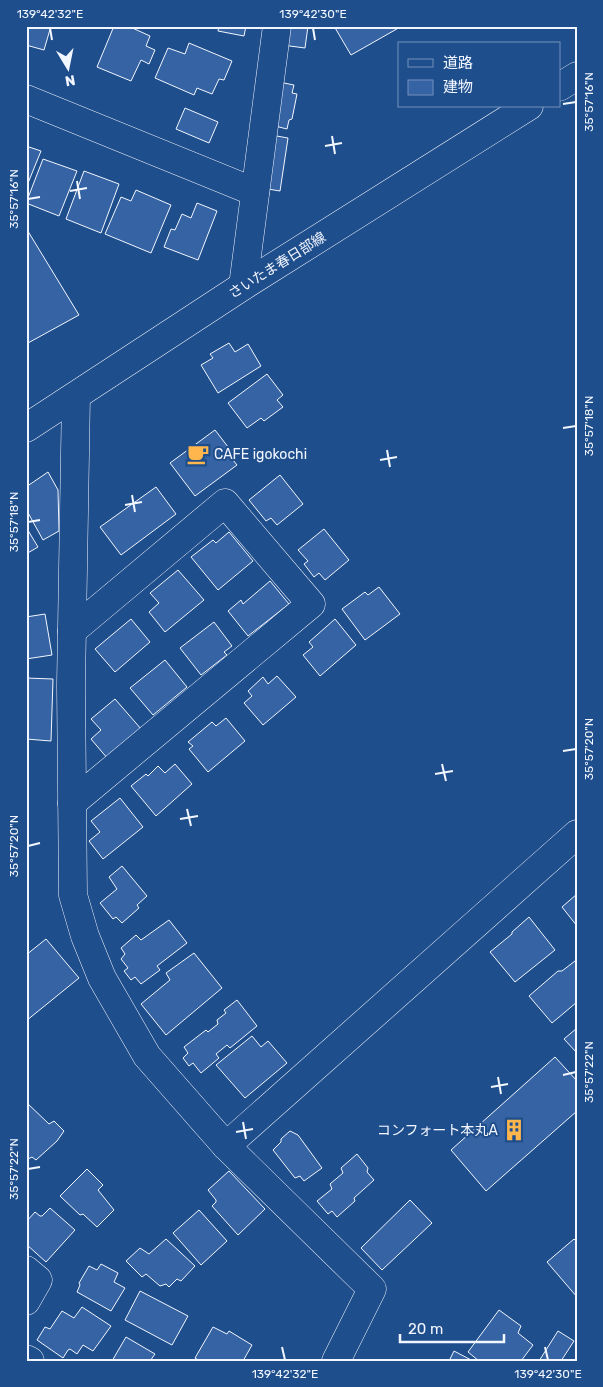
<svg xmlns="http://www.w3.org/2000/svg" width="603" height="1387" font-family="Rubik,'Noto Sans JP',sans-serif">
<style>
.building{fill:#3563a3;stroke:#f2f6ff}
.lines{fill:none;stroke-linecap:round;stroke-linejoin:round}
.minor-casing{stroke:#f2f6ff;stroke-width:29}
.major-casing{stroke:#f2f6ff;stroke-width:29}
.minor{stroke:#1f4e8c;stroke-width:28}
.major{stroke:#1f4e8c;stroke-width:28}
.ticks{fill:none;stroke:#f2f6ff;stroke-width:2}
.labels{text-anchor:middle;stroke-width:4;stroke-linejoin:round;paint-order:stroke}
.street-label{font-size:14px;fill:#f2f6ff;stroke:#1f4e8c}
.poi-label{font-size:14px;fill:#f2f6ff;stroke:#1f4e8c;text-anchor:start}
.neatline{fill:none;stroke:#f2f6ff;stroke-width:2}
.ticks-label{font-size:12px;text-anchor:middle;fill:#f2f6ff}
</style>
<rect width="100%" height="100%" fill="#1f4e8c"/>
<g class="building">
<polygon points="26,26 51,26 44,50 26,45"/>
<polygon points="114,26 128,26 150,36 146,46 155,50 149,64 141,60 131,81 97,67"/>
<polygon points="219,26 246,26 244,36 218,31"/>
<polygon points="286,26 308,26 305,48 282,45"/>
<polygon points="334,26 402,26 351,55"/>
<polygon points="189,43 232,61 224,80 219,79 212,94 197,88 194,95 155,78 168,48 185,54"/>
<polygon points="279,82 294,85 292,93 297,94 292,119 289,120 287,129 271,125"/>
<polygon points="185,108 218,122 209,143 176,129"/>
<polygon points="271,135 288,138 280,191 262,188"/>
<polygon points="26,146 41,151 26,188"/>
<polygon points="43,159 77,171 59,216 26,203"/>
<polygon points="84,171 119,184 101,233 66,219"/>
<polygon points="136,190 171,205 151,253 105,234 121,197 131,201"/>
<polygon points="197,203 217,211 198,260 164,247 171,229 175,230 182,214 191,218"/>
<polygon points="26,228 79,315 28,343 26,341"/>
<polygon points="229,343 235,352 248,344 261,366 218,393 201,365 213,358 210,354"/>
<polygon points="267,374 283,395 277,400 283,407 264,421 261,418 247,428 228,403"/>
<polygon points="215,430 235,456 233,460 237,465 195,496 170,463"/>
<polygon points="48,472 58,490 59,531 43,540 26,509 26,487"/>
<polygon points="280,475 303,504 277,525 271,518 266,521 249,500"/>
<polygon points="156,487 176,514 121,555 100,527"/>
<polygon points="26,527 38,547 26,554"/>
<polygon points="324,529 349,560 325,580 319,573 314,577 304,564 308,561 298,550"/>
<polygon points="229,532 253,561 218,590 191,557 213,540 216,543"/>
<polygon points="178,570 204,600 165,632 149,612 159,603 150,593"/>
<polygon points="270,581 289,604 248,636 228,611 241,600 243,604"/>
<polygon points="379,587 400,614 365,640 342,609 365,592 368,595"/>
<polygon points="45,614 52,655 26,659 26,617"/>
<polygon points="131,619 150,642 115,672 95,649"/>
<polygon points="335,619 356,645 320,676 303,655 313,647 309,642"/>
<polygon points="214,622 232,646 224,652 227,655 201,675 180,648"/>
<polygon points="165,660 187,687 153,715 130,688"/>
<polygon points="277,676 296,697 263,725 244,703 252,696 248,691 263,677 268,684"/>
<polygon points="26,678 53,679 51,741 26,739"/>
<polygon points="115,699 142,730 108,759 91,739 101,730 91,719"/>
<polygon points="226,718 245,741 208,772 189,749 193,746 188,742 212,722 216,726"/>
<polygon points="175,764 192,784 156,816 131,786 146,774 148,776 158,766 165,773"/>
<polygon points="120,798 143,827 103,859 89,841 100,832 91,821"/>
<polygon points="122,866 147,896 137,905 139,908 122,923 116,917 113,919 100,903 117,889 109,877"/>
<polygon points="577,894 577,926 562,907"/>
<polygon points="529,917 555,950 515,982 490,952 512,934 512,932"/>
<polygon points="169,920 187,943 157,966 160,970 141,984 135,977 131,980 124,971 128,968 121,959 125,954 121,948 136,935 141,940"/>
<polygon points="46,939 79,978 26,1021 26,955"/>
<polygon points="194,953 222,988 166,1035 141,1004 170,980 166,973"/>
<polygon points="575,961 577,963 577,1002 552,1023 529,996 558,971 562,971"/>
<polygon points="237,1000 257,1026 230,1048 227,1045 216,1054 219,1058 201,1073 193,1063 189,1066 183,1058 188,1053 184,1047 206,1030 208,1032 218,1024 217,1020 226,1013 224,1010"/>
<polygon points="577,1028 577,1053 564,1039"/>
<polygon points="252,1036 261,1047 268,1041 287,1063 245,1098 216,1065"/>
<polygon points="555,1057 577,1081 577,1111 486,1191 451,1150"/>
<polygon points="26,1102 49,1124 54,1121 64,1131 57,1141 36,1160 32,1157 26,1160"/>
<polygon points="290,1131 298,1135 322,1168 304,1181 300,1176 295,1178 273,1150 281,1142 281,1139"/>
<polygon points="357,1154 368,1168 367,1172 374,1180 354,1198 355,1201 337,1217 332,1211 328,1214 317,1201 332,1189 330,1184 343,1173 341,1168"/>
<polygon points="87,1169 103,1185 98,1190 114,1210 97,1227 83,1214 80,1215 60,1196"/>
<polygon points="229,1171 265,1209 238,1235 212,1206 216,1202 216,1200 208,1190"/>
<polygon points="410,1200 432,1223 382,1270 361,1248"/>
<polygon points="50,1208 75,1230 46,1262 26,1244 26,1222 35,1212 40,1216 42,1216"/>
<polygon points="199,1210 227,1241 201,1265 173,1233"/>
<polygon points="166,1239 195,1266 181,1281 177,1279 169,1287 166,1284 160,1286 146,1274 142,1277 126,1261 140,1248 149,1254"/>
<polygon points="574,1239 577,1242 577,1297 547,1262"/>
<polygon points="101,1264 118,1273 114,1282 125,1288 111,1311 77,1292 80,1285 79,1283 89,1266 97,1270"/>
<polygon points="140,1291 188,1316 172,1345 125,1320"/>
<polygon points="82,1307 111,1326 93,1351 83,1345 77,1354 70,1349 68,1350 63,1358 37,1340 45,1327 50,1329 62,1311 74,1318"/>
<polygon points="499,1310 521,1326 518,1333 533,1345 521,1361 479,1361 468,1352"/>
<polygon points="213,1327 227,1334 229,1331 252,1345 243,1361 200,1361 195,1358"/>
<polygon points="558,1331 574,1341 561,1361 539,1361"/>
<polygon points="126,1337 155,1354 150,1361 112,1361"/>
<polygon points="454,1351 473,1361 449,1361"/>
</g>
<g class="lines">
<g class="minor-casing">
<g id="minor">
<polyline points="26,99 255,192"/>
<polyline points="243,286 277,26"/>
<polyline points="76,396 71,685 73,895 85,936 102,978 147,1056 226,1146 372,1289 336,1361"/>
<polyline points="72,631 225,503 311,604 72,803"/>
<polyline points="226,1146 577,834"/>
<polyline points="26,1270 38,1280 26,1301"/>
<polyline points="26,1359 30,1361"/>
</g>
</g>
<g class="major-casing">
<g id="major">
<polyline points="559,87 577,76"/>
<polyline points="26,428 243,286 529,106"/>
</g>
</g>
<use href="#minor" class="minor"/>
<use href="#major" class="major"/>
</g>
<path class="ticks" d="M50,28l2,12M313,28l2,12M563,104l13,-2M332,136l3,18M325,146l17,-3M77,181l3,18M70,191l17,-3M28,199l12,-2M563,428l13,-2M387,450l3,17M380,460l17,-3M132,495l3,17M125,505l17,-3M28,522l12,-2M563,751l13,-2M442,764l4,17M435,774l18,-3M187,809l4,17M180,819l18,-3M28,846l12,-3M563,1075l13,-3M498,1077l3,17M491,1087l17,-3M243,1122l3,17M236,1132l17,-3M28,1169l12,-2M282,1347l3,13M545,1347l3,13"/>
<defs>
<g id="cafe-bare" transform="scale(1.725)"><path d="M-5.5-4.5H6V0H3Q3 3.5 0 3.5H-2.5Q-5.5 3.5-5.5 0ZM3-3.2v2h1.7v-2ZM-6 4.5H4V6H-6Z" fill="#ffb74d" stroke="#1f4e8c" stroke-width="2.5" paint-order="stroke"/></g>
<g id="building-bare" transform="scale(1.725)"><path d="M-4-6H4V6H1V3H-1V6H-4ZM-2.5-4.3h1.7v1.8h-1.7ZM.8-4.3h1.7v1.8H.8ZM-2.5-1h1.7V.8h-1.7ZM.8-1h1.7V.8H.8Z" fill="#ffb74d" stroke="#1f4e8c" stroke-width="2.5" paint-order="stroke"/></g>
</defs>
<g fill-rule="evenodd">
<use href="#cafe-bare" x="198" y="454"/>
<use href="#building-bare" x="514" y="1130"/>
</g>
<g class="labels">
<g class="street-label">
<text transform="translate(277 265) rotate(-32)" y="5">さいたま春日部線</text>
</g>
<g class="poi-label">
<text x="214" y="459">CAFE igokochi</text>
<text x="498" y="1135" text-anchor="end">コンフォート本丸A</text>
</g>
</g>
<rect width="603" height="1387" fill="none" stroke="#1f4e8c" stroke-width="55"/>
<rect x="398" y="42" width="162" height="65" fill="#1f4e8c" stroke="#7391ba"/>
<rect x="408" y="59" width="25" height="8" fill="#1f4e8c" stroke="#7391ba"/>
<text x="443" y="68" font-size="15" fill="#f2f6ff">道路</text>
<rect x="408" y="80" width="25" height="15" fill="#3563a3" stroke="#7391ba"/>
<text x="443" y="92" font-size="15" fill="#f2f6ff">建物</text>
<g transform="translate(68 68) rotate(170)" stroke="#1f4e8c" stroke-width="4" paint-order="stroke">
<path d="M0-4L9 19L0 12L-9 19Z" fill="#f2f6ff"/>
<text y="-8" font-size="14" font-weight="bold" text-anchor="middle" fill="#f2f6ff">N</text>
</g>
<path d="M400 1334v8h104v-8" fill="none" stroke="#f2f6ff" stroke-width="2.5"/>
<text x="408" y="1334" font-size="15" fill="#f2f6ff" stroke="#1f4e8c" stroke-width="4" paint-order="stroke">20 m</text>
<rect x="28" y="28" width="548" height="1332" class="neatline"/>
<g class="ticks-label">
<text x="50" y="18">139°42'32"E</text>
<text x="313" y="18">139°42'30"E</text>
<text transform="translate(589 102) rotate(-90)" y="4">35°57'16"N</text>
<text transform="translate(14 199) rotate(-90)" y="4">35°57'16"N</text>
<text transform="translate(589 426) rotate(-90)" y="4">35°57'18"N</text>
<text transform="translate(14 522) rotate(-90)" y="4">35°57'18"N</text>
<text transform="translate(589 749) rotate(-90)" y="4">35°57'20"N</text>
<text transform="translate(14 846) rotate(-90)" y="4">35°57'20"N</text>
<text transform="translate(589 1072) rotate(-90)" y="4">35°57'22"N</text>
<text transform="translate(14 1169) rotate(-90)" y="4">35°57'22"N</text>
<text x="285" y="1378">139°42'32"E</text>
<text x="548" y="1378">139°42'30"E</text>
</g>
</svg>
